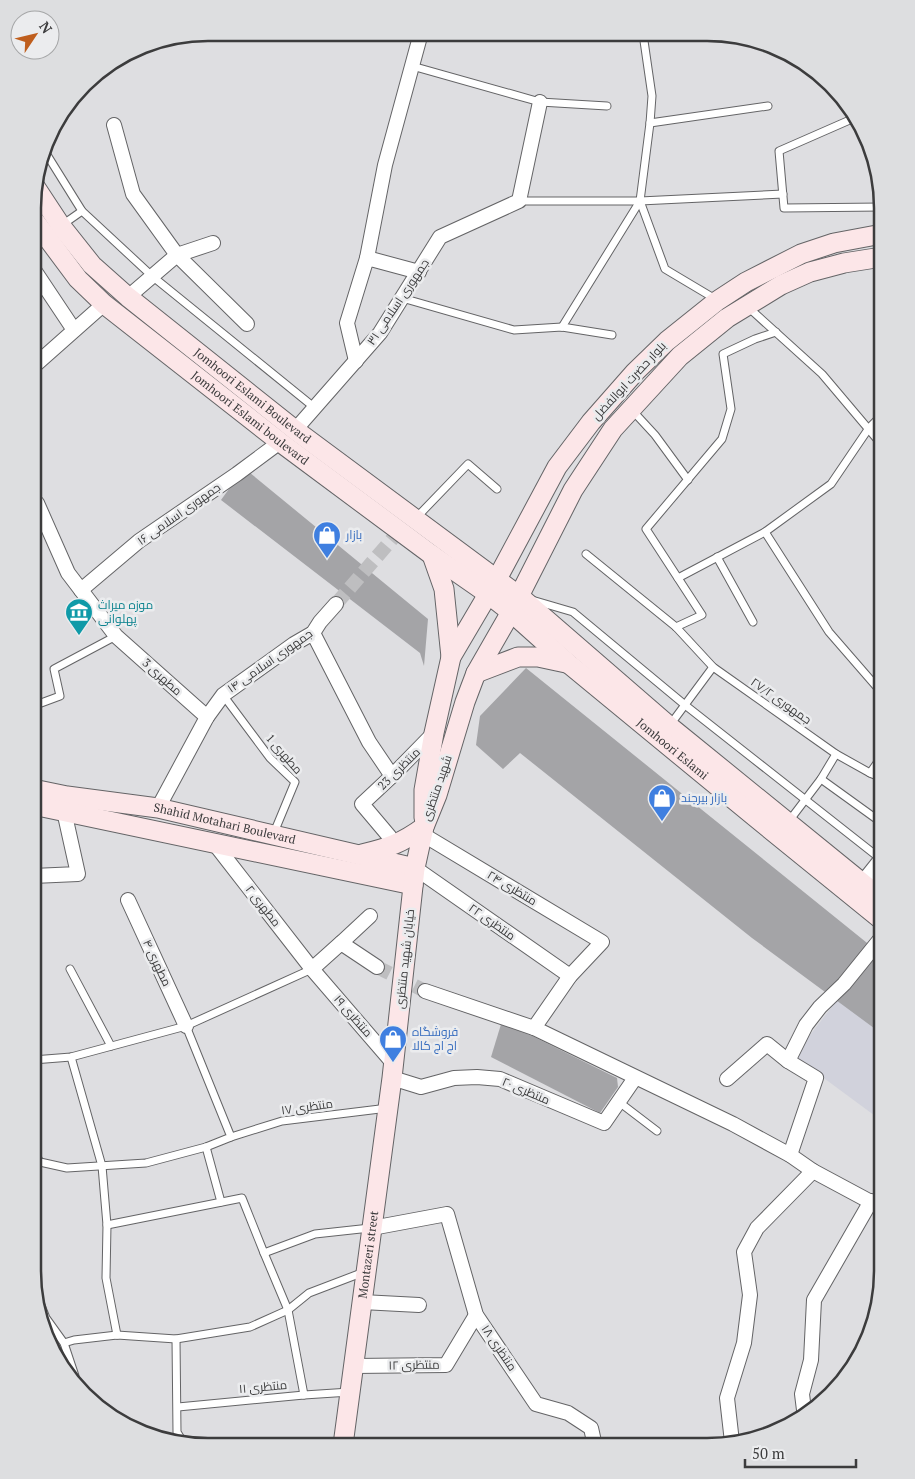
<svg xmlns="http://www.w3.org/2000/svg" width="915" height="1479" font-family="'PT Serif',Cairo,serif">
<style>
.built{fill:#d1d2dc}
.building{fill:#a4a4a7}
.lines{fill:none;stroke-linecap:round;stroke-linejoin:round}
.minor-tunnel{stroke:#bebec0;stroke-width:14;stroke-dasharray:14 7;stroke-linecap:butt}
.service-casing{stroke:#646466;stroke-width:9}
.minor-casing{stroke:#646466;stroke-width:16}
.secondary-casing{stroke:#646466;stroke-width:21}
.service{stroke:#fff;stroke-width:7}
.minor{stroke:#fff;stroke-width:14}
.secondary{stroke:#fce6e8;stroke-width:19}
.labels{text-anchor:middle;stroke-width:5;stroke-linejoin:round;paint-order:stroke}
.street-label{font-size:12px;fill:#3c3c3d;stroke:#ebecee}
.shop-label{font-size:12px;fill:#366cbe;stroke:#ebecee;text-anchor:start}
.culture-label{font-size:12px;fill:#0d838f;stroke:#ebecee;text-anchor:start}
.rim{fill:none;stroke:#3c3c3d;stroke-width:2.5}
</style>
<rect width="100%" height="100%" fill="#dedee1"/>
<polygon class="built" points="837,1000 882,1033 882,1121 794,1056"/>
<g class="building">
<polygon points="244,468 428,619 424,666 420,653 221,500"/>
<polygon points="526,668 882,955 882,1034 752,938 520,753 503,769 476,745 480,716"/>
<polygon points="502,1021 617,1078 618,1087 600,1113 491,1057"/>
</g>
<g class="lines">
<g class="minor-tunnel">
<polyline points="336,604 400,530"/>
<polyline points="377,967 425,991"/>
</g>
<g class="service-casing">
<g id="service">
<polyline points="412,66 540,102 607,106"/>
<polyline points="852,119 779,151 784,208 882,207"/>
<polyline points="650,123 768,106"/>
<polyline points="44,150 82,211 152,276 315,408"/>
<polyline points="519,201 640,201 783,194"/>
<polyline points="640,201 665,269 717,300"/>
<polyline points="62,225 82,211"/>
<polyline points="402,298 514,330 562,327 612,335"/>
<polyline points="749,308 822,374 882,445"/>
<polyline points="562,327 640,201 650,123 652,96 643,34"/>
<polyline points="631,409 655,435 688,480"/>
<polyline points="416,518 468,464 497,489"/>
<polyline points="765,532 829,632 882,693"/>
<polyline points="586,554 676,627 713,667 836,754 870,773 882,778"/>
<polyline points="717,557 753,622"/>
<polyline points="678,578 765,532 831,484 869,428 882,415"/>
<polyline points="532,600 573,612 685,705 882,860"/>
<polyline points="676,627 702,615 646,529 722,439 731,409 723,354 755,339 776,332"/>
<polyline points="223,695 270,758 295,782 273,835"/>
<polyline points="33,706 60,696 54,669 116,636"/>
<polyline points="670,725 713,667"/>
<polyline points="870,773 882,756"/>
<polyline points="821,779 882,823"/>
<polyline points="789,821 821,779 836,754"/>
<polyline points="70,969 111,1046"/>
<polyline points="71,1057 102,1166 107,1225 106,1278 117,1335"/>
<polyline points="33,1060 71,1057 186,1026 312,969"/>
<polyline points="619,1102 657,1131"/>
<polyline points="231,1137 282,1121 388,1108"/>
<polyline points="206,1147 221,1202"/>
<polyline points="33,1150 40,1162 67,1168 146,1163 206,1147 231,1137 186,1026"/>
<polyline points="107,1225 242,1198 264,1253"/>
<polyline points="38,1298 46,1318 64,1343 75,1376"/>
<polyline points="176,1339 177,1432 185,1445"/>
<polyline points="64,1343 74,1340 117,1335 176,1339 250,1327 288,1310 309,1293 364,1272"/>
<polyline points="304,1395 288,1310 264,1253 315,1234 370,1228"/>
<polyline points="178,1407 304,1395 350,1392"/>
</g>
</g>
<g class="minor-casing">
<g id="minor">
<polyline points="114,125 133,194 177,255 247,324"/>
<polyline points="367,258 385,165 421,33"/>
<polyline points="34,270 74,330"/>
<polyline points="128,297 177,255 213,243"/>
<polyline points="356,361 347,323 367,258 419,272"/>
<polyline points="34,366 104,304"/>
<polyline points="295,430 380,333 440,237 519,201 540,102"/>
<polyline points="34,504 37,503 68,573 116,636 207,717"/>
<polyline points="81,590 139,541 237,474 280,442"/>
<polyline points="313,633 369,742 392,776"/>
<polyline points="158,808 207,717 223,695 294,644 313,633 320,622 336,604"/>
<polyline points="422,834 602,942 570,976 534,1028"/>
<polyline points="214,843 312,969 393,1063"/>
<polyline points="394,845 389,836 362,804 392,776 434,733"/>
<polyline points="415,868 570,976"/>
<polyline points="33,876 78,874 64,811"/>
<polyline points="862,883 882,858"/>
<polyline points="128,900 186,1026"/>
<polyline points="341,943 370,916"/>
<polyline points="312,969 341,943 377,967"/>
<polyline points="425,991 534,1028 733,1124 790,1155 813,1171 882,1208"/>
<polyline points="392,1078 421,1087 454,1078 477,1077 500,1079 604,1123 635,1078"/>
<polyline points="727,1079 767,1044 788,1061"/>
<polyline points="790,1155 816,1078 788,1061 806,1025 820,1007 844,984 882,937"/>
<polyline points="372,1228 447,1214 476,1315 536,1404 568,1413 591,1428 595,1446"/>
<polyline points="362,1302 419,1305"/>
<polyline points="354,1366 446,1365 476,1315"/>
<polyline points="804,1410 802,1394 811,1360 814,1300 871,1201"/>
<polyline points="732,1442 727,1398 744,1343 750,1295 744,1252 757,1228 813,1171"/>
</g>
</g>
<g class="secondary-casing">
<g id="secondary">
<path id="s1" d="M34,185l27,41 31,39 36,32 167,133 224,166 150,130 213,173"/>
<path id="s2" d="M34,220l44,59 26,25 176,138 152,113 56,39 23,18 58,52 186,153 127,103"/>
<polyline points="432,555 444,589 451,657"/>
<polyline points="476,673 518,657 538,657 566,663"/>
<path id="s3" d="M33,789l34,7 91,12 257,60"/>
<polyline points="33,805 413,885"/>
<polyline points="424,818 424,790 434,733 451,657 497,579 557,467 591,422 635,372 667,341 717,301 746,282 801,254 834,243 882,234"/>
<path d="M362,854c26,-6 40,-11 62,-27"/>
<path id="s4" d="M343,1445l49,-367 23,-210 9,-41 13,-32 28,-93 11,-29 35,-61 62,-122 40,-61 67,-73 47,-38 54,-33 29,-13 34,-9 38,-6"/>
</g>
</g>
<use href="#service" class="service"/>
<use href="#minor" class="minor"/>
<use href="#secondary" class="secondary"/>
</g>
<defs>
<g id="shop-pin" transform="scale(1.4375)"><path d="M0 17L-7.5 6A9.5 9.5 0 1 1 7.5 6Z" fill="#3f7fe0" stroke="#ebecee"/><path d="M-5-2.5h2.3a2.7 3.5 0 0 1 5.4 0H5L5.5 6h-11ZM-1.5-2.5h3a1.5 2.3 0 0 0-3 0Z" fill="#fff"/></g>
<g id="museum-pin" transform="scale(1.4375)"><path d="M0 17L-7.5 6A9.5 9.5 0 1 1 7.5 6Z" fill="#0f9aa8" stroke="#ebecee"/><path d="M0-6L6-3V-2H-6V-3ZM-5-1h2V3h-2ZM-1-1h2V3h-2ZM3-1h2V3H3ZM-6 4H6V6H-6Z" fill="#fff"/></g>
</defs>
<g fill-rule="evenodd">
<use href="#shop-pin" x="327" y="535"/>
<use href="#museum-pin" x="79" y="612"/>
<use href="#shop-pin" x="662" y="798"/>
<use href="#shop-pin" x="393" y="1039"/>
</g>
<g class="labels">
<g class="street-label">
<text transform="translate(398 302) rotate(-56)" y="4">جمهوری اسلامی ۳۱</text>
<text transform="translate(629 381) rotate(-47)" y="4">بلوار حضرت ابوالفضل</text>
<text dy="4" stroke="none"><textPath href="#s1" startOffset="306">Jomhoori Eslami Boulevard</textPath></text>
<text dy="4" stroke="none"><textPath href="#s2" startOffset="295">Jomhoori Eslami boulevard</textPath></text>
<text transform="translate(179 514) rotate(-35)" y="4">جمهوری اسلامی ۱۶</text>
<text transform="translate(270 661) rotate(-35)" y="4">جمهوری اسلامی ۱۴</text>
<text transform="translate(162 677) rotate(42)" y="4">مطهری 3</text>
<text transform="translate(781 701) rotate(35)" y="4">جمهوری ۲۷/۲</text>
<text dy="4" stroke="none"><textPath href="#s2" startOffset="832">Jomhoori Eslami</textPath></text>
<text transform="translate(284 754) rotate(49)" y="4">مطهری 1</text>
<text transform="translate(399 769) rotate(-45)" y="4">منتظری 23</text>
<text transform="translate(437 788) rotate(-71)" y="4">شهید منتظری</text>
<text dy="4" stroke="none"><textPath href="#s3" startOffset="195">Shahid Motahari Boulevard</textPath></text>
<text transform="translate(512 888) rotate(31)" y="4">منتظری ۲۴</text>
<text transform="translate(263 906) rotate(52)" y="4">مطهری ۲</text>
<text transform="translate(492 922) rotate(35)" y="4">منتظری ۲۲</text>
<text transform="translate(405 959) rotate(-84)" y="4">خیابان شهید منتظری</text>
<text transform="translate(157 963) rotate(65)" y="4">مطهری ۴</text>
<text transform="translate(353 1016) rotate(49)" y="4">منتظری ۱۹</text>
<text transform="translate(526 1091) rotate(23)" y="4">منتظری ۲۰</text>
<text transform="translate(307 1107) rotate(-8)" y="4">منتظری ۱۷</text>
<text dy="4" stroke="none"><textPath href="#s4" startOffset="192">Montazeri street</textPath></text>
<text transform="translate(499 1348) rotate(56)" y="4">منتظری ۱۸</text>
<text transform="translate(414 1365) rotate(-1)" y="4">منتظری ۱۲</text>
<text transform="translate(263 1387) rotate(-5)" y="4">منتظری ۱۱</text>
</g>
<g class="shop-label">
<text x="346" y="539">بازار</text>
<text x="681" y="802">بازار بیرجند</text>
<text x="412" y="1036">فروشگاه<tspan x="412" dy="14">اچ اچ کالا</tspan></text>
</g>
<g class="culture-label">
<text x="98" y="609">موزه میراث<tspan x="98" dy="14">پهلوانی</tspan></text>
</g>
</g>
<path d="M0 0H915V1479H0ZM208 41H707A167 167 0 0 1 874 208V1271A167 167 0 0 1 707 1438H208A167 167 0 0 1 41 1271V208A167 167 0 0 1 208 41Z" fill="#dddee0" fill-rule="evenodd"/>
<path class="rim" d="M208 41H707A167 167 0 0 1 874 208V1271A167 167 0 0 1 707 1438H208A167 167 0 0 1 41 1271V208A167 167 0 0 1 208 41Z"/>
<g transform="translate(35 35) rotate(55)"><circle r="24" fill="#ebecee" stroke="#a5a6a7"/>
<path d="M0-4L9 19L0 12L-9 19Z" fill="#bf5e1d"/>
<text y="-8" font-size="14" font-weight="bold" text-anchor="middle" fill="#3c3c3d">N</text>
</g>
<path d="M745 1459v8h111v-8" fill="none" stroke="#3c3c3d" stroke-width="2.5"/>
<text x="752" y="1459" font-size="15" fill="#3c3c3d" stroke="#ebecee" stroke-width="4" paint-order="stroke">50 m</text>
</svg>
